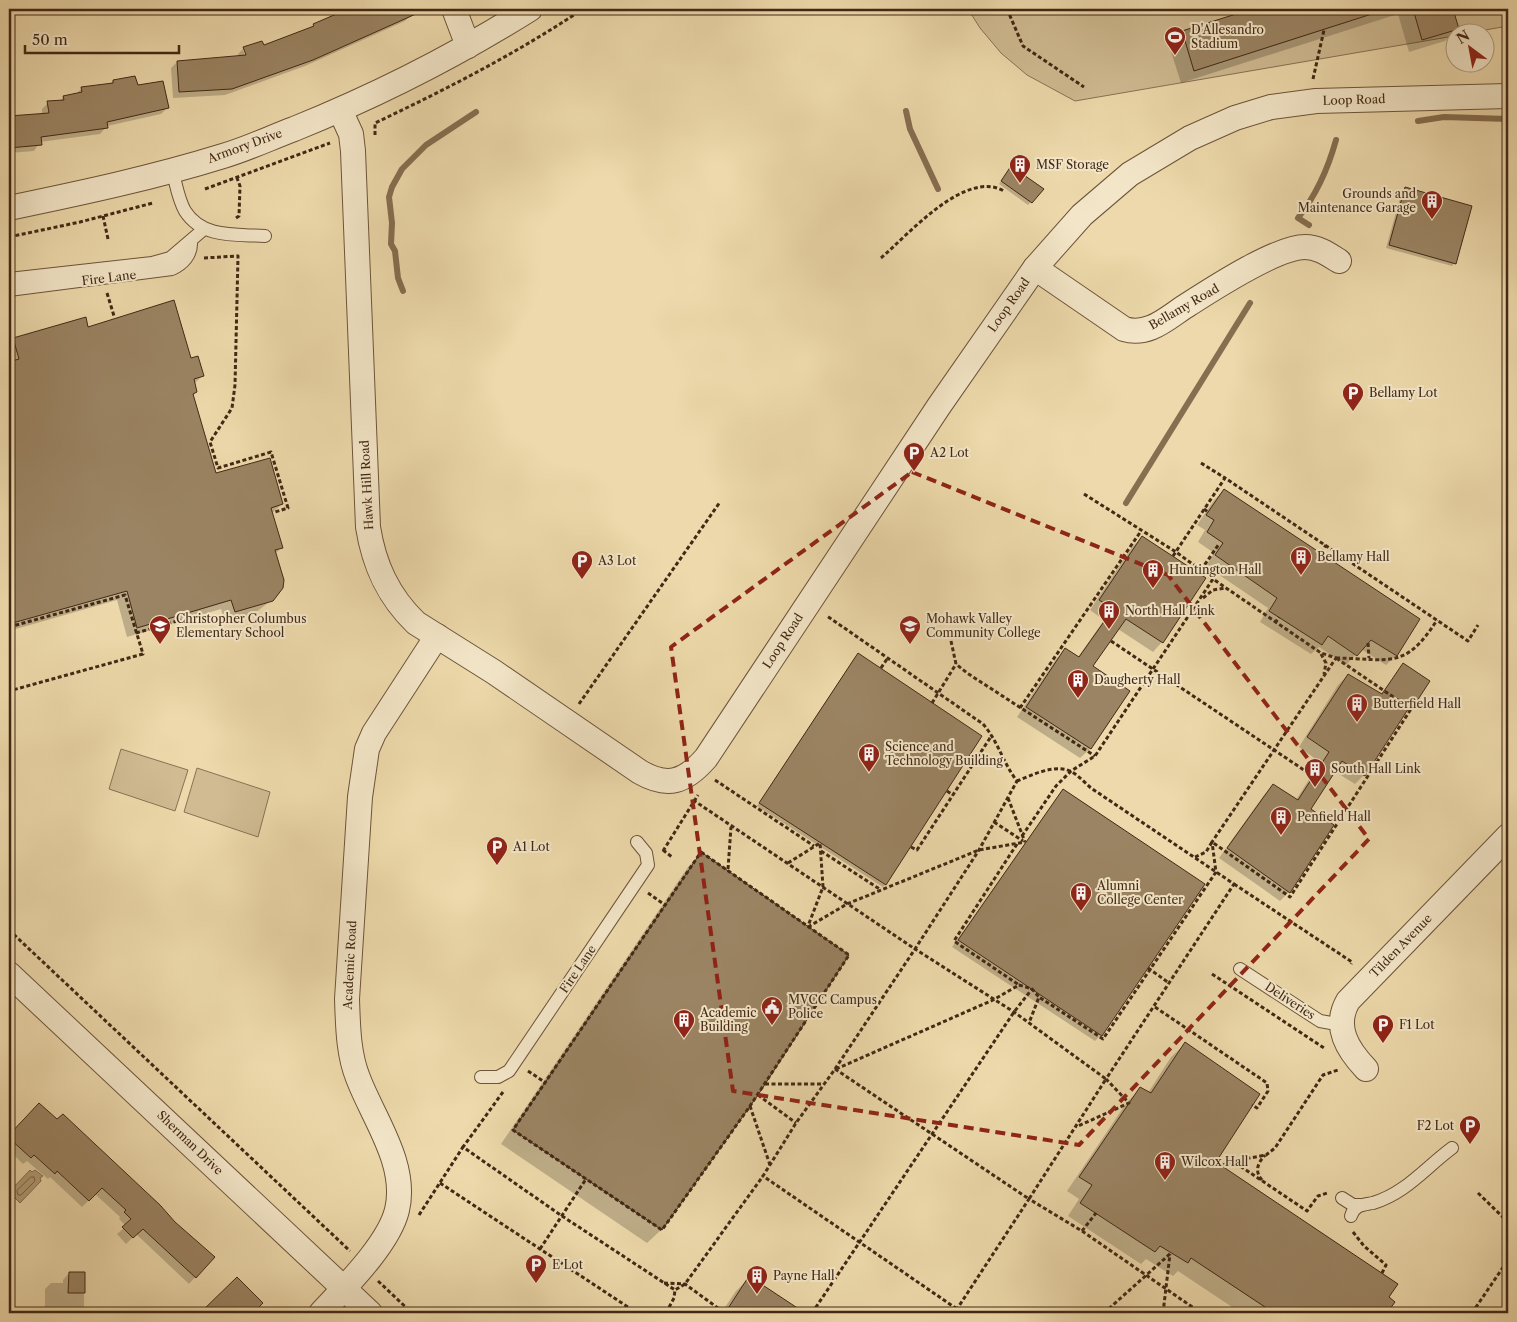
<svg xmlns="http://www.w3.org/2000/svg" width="1517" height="1322" font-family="'Libre Caslon Text',serif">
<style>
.green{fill:#d0bb92;stroke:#897254}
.water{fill:#b39d78;stroke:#866e50}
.shadow{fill:#0003;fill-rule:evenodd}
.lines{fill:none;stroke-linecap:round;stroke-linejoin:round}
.shore{stroke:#7a6246;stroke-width:1}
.stream{stroke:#866e50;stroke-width:6}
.building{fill:#9b8463;stroke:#422815}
.service-casing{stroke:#6d543a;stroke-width:14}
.minor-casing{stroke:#6d543a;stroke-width:26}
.path{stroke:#422815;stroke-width:3;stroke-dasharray:4 2.5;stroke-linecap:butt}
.service{stroke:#f3e6c8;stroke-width:12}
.minor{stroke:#f3e6c8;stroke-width:24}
.marked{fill:none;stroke:#8f2418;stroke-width:4;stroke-dasharray:10 6;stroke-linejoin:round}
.labels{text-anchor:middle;stroke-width:4;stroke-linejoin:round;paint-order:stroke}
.poi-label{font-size:12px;fill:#422815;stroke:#f3e6c8;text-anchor:start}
.street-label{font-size:12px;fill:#422815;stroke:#f3e6c8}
</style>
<rect width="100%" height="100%" fill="#edd9ab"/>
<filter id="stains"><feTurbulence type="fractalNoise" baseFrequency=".004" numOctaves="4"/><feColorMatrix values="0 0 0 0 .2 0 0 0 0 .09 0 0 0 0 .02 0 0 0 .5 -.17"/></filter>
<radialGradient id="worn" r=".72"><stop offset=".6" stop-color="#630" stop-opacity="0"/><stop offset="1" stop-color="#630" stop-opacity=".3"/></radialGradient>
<g class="green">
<polygon points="968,9 1508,9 1508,26 1474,32 1454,32 1454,36 1075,101 1027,75 1001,53 980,28"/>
<polygon points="121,749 188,770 175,811 109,789"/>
<polygon points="197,768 270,792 258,837 184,812"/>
</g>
<polygon class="water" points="30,1170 32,1172 35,1170 43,1176 40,1178 41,1181 20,1203 9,1192"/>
<g class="shadow">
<path d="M351,9h57l3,6 -6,6 -100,45 -80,29 -52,3 -2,-30 6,-6 61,-5v-3l6,-6 20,-2 45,-17 5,-4zM243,50h3l1,11z"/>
<polygon points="1257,9 1452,9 1458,28 1445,41 1409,52 1398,14 1181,83 1169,45 1182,32"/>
<polygon points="113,81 137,86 167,108 161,114 107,126 100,134 40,142 34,151 9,153 9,117 42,114 42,109 48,103 59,101 64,97 75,95 82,88 109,85"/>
<polygon points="1009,170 1042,190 1028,205 999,184"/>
<polygon points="1405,188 1454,263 1452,266 1386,248 1402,191"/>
<polygon points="88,328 190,360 202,376 194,384 196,392 192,396 215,475 282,504 271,514 281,548 275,554 278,595 255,613 225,622 221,609 127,637 117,600 9,631 9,344 14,339"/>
<polygon points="1224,490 1396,655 1386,665 1361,649 1346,665 1319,647 1311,654 1260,622 1268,608 1206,566 1214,553 1198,542 1205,530 1197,525 1214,500"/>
<polygon points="1142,537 1162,642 1153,652 1118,629 1091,667 1128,691 1090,749 1080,758 1017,717 1056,659 1066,650 1078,657 1104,620 1090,610 1132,547"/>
<polygon points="855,657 886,884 883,887 757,806"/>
<polygon points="1403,665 1429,681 1416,701 1405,711 1364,775 1355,784 1334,771 1309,809 1289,892 1280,901 1219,858 1264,795 1273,785 1296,800 1320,762 1299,747 1338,685 1348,675 1380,695"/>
<polygon points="1063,790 1101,1035 1095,1041 952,947"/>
<polygon points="701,854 757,1094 661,1230 647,1243 501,1144 688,867"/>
<polygon points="1185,1044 1214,1162 1394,1302 1386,1313 1241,1313 1178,1271 1173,1276 1146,1259 1141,1264 1068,1216 1079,1199 1067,1191 1127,1102 1140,1089 1148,1093 1171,1057"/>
<polygon points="39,1104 213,1257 189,1284 136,1234 126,1244 117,1234 126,1226 119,1219 120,1217 95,1194 82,1207 50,1177 48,1179 27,1161 23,1164 9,1150 9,1136"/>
<polygon points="69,1273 84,1273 84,1313 26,1313 45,1312 45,1289 51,1283 63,1283 63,1280"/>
<polygon points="749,1278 803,1313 721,1313 736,1291"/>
<polygon points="1504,1305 1508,1308 1508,1313 1496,1313"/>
</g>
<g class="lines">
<polygon class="shore" points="31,1177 34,1177 35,1181 21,1195 18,1195 17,1191"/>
<g class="stream">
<polyline points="906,111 910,129 938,189"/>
<polyline points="1418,121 1444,117 1508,119"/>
<path d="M1309,225l-11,-7c19,-24 30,-49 38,-78"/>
<polyline points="403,291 398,278 395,251 391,244 392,223 389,197 392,187 402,169 426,145 476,112"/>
<polyline points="1126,503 1250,303"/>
</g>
</g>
<g class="building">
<polygon points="348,9 427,9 313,60 232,89 179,92 177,61 246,55 243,47 262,41 264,45 314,26 313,24"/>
<polygon points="1252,9 1378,9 1378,12 1194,71 1182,31"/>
<polygon points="1413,9 1453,9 1459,29 1422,40"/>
<polygon points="135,76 138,85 163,81 169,108 107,122 108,128 41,137 42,145 9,148 9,116 49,113 47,101 64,100 63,96 82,92 81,87 113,83 113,80"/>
<polygon points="1011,166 1044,189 1032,203 1001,181"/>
<polygon points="1405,187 1472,206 1456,264 1389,245"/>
<polygon points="174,300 191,358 198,356 204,376 194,379 197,392 193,394 216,473 270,458 283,504 271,508 283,548 275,550 284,580 283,588 273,601 235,612 231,600 137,628 127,591 9,624 9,362 19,359 13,338 86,317 88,327"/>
<polygon points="1224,489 1420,619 1397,656 1371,640 1357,656 1328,636 1322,645 1269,611 1277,598 1215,555 1223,543 1207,532 1214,520 1206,515"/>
<polygon points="1142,536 1206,578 1163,643 1126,619 1093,666 1130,691 1091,749 1026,707 1065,648 1079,657 1113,609 1099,600"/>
<polygon points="858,653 982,736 886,885 759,803"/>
<polygon points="1403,663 1430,681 1417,701 1414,700 1365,776 1342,761 1311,809 1334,825 1290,893 1227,848 1273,784 1298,800 1329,752 1307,737 1348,674 1382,694"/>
<polygon points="1063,789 1205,884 1102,1036 958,940"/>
<polygon points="701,852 849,955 758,1095 662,1230 513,1130"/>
<polygon points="1185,1042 1260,1094 1216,1162 1398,1284 1389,1297 1395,1302 1387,1313 1274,1313 1191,1258 1188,1263 1160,1246 1155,1252 1080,1203 1092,1185 1079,1177 1140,1087 1151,1093"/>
<polygon points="39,1103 57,1119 63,1114 160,1205 175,1222 215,1257 196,1278 143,1229 133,1238 122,1227 131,1219 124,1212 126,1210 102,1188 89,1201 57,1171 55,1174 34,1155 31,1158 9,1138 9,1135"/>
<polygon points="69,1272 85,1272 85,1293 68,1293"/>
<polygon points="749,1276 805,1313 725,1313"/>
<polygon points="237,1277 263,1303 253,1313 200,1313"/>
</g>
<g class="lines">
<g class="service-casing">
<g id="service">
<path d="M172,170c4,13 6,29 13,41 18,28 51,23 80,25"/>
<polyline points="9,279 152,263 170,258 204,229"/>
<path d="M9,290l163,-21c11,-5 20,-14 19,-28"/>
<polyline points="1240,969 1320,1021 1331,1023 1342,1020"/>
<polyline points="481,1077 498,1077 509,1071 648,865 646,853 637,842"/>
<polyline points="1342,1198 1353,1205 1360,1205"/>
<path d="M1351,1216c3,-11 12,-11 22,-13 33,-10 52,-35 79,-55"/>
</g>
</g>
<g class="minor-casing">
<g id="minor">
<polyline points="454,9 468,46"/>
<path d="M340,110l11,24 2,17 15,376c6,38 20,69 48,96l78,49 146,100c28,16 45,10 66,-14l233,-352 96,-138 47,-53 48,-41 60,-36 45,-20 36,-11 45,-6 192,-5"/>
<path d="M9,208c72,-15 143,-30 214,-52 24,-7 47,-18 71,-27 82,-33 161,-73 236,-120"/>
<path d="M1035,268l89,61c26,8 45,-13 65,-25 25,-16 88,-57 116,-57 13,0 23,7 34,14"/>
<polyline points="9,974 370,1313"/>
<path d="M1366,1069c-18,-19 -33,-42 -18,-68l160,-165"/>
<path d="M321,1313c23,-25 68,-69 76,-103 11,-46 -24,-92 -39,-132 -10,-25 -10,-53 -11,-79l13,-202 7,-48 7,-16 63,-97"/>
</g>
</g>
<g class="path">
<polyline points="1007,9 1023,46 1084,87"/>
<polyline points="1313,79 1324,30"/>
<path d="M375,135v-12c72,-34 142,-70 208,-114"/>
<polyline points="205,189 330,143"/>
<polyline points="103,216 108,239"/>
<polyline points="236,218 239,216 240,186 237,178"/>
<polyline points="9,237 80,222 153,203"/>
<polyline points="204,258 238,256 235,385 232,408 210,442 218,468 271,452 288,508 275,512"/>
<path d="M881,258c28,-24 84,-89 123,-67"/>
<polyline points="107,293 114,316"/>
<polyline points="1201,463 1225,478"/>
<polyline points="1084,494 1176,552 1213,579"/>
<polyline points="1204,509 1208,512"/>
<polyline points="1321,553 1326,545"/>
<polyline points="1173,556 1225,478 1468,641 1478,625"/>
<polyline points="1201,570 1219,544"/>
<polyline points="1203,598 1213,590 1225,588"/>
<polyline points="1275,623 1279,617"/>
<polyline points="9,627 125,595 143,654 9,691"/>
<polyline points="136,633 181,620"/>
<polyline points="951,641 956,664 967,673 1095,756"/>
<polyline points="1111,641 1313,776"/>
<polyline points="1368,643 1369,658"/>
<polyline points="1321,654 1326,663 1324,674"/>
<path d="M1336,658c55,1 69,12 101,-38"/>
<polyline points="881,668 887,659"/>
<polyline points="932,703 956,664"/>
<polyline points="579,704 720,502"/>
<polyline points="1020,708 1141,531"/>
<polyline points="715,780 814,846"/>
<path d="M1017,781c15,-6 39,-18 55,-9 7,4 13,11 19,16l143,96 -128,195 23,24 -53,24"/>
<polyline points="947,791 953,795"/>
<polyline points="1008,798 1025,842"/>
<path d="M693,800l222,149 64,-99 38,-69c-14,-18 -19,-40 -34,-57l-156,-108"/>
<polyline points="994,822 1023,841"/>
<polyline points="1022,836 1056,786 1071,771 1095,756 1213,579 1321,653 1336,658 1212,842 1216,872 1103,1039 1039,997"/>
<polyline points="1017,844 954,941 1019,985"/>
<polyline points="911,847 917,850 992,735"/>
<polyline points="663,850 672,857"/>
<polyline points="663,851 698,795"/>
<polyline points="821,851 881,890"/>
<polygon points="701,852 849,955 750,1106 662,1230 513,1130"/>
<polyline points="1195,857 1206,852 1212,842 1290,897 1411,709 1336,658"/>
<polyline points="788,863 820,843 823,887 808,926"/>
<polyline points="728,869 731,827"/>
<polyline points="1234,884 1352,962 1351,964"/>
<polyline points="648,893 665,905"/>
<polyline points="808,927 847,904 979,850 1025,842"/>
<polyline points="9,930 350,1251"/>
<polyline points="1148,968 1169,983"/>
<polyline points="1212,974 1324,1048"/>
<polyline points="1155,1007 1267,1083 1268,1091 1257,1108 1252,1105"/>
<polyline points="835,1069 915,949 1014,1012 1106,1079 1029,1199 835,1069 796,1123 763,1176 957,1309 954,1313"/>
<polyline points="836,1069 993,1000 1019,985 1032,989 1039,997 1029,1023"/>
<polyline points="528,1071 546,1083"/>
<polyline points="765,1084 823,1084"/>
<polyline points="503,1092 463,1147 562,1216 675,1290"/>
<polyline points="758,1095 796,1123"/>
<polyline points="750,1106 770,1165"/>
<polyline points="1228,1163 1240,1166 1307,1211 1318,1196 1327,1193"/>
<polyline points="1222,1166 1228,1162 1266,1155 1275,1148 1323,1075 1338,1070"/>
<path d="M1262,1180c-8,-9 -4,-17 3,-25"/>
<polyline points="440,1183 637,1313"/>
<polyline points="1478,1193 1508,1222"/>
<polyline points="419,1215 463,1147"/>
<polyline points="1082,1231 1096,1213"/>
<polyline points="1353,1232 1364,1246 1386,1265 1382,1273"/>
<polyline points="540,1249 586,1179"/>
<polyline points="378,1281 412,1313"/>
<polyline points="664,1283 685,1284 722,1311 720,1313"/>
<polyline points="1438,1312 1439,1313"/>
<polyline points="666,1313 674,1298 675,1290 685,1284 763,1176"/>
<polyline points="812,1313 1014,1012 1032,989"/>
<polyline points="964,1313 957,1309 1029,1199 1082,1231 1201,1313"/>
<polyline points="1104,1313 1171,1253"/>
<polyline points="1163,1313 1170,1254"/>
<polyline points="1472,1313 1508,1260"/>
</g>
<use href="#service" class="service"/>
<use href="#minor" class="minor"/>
</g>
<path class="marked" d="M912,472l256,103 201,264 -290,306 -346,-54 -62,-444z"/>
<defs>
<g id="stadium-pin" transform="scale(1.125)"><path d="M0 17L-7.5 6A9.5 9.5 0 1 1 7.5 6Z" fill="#8f2418" stroke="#f3e6c8"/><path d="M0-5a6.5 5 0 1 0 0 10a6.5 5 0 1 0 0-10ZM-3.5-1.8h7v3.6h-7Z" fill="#fff"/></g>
<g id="building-pin" transform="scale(1.125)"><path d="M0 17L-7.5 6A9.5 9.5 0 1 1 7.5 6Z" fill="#8f2418" stroke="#f3e6c8"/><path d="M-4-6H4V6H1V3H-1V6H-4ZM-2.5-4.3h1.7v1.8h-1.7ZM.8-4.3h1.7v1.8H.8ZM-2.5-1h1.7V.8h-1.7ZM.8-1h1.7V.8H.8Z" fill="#fff"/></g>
<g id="parking-pin" transform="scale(1.125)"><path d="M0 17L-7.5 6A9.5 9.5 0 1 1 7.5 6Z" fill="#8f2418" stroke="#f3e6c8"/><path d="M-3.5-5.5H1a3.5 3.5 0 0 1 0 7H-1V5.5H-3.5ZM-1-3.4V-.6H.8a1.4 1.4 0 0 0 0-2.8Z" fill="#fff"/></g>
<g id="school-pin" transform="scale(1.125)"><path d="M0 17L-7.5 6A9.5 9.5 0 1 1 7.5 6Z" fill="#8f2418" stroke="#f3e6c8"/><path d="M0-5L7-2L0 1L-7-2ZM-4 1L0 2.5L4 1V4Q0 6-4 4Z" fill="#fff"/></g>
<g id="university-pin" transform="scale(1.125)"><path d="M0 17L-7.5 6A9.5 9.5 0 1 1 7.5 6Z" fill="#8f2418" stroke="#f3e6c8"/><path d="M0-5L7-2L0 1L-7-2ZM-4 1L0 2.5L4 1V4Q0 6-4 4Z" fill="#fff"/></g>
<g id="civic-pin" transform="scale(1.125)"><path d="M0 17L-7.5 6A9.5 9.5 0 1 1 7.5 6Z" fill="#8f2418" stroke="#f3e6c8"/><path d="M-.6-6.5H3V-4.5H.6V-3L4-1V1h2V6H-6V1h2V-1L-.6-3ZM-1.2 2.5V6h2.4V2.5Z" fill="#fff"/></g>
</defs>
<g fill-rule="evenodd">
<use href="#stadium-pin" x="1175" y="37"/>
<use href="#building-pin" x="1020" y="165"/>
<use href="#building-pin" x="1432" y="201"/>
<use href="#parking-pin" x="1353" y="393"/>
<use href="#parking-pin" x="914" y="453"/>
<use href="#building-pin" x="1301" y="557"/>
<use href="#parking-pin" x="582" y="561"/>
<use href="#building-pin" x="1153" y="570"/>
<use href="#building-pin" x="1109" y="611"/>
<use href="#school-pin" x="160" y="626"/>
<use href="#university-pin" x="910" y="626"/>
<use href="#building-pin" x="1078" y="680"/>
<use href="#building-pin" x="1357" y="704"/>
<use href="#building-pin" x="869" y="754"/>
<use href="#building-pin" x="1315" y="769"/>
<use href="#building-pin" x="1281" y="817"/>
<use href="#parking-pin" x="497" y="847"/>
<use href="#building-pin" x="1081" y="893"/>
<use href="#civic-pin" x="772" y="1007"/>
<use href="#building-pin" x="684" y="1020"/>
<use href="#parking-pin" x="1383" y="1025"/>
<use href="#parking-pin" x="1470" y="1126"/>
<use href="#building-pin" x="1165" y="1162"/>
<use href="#parking-pin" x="536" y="1265"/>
<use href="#building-pin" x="757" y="1276"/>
</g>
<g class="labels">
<g class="poi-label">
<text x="1191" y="34">D'Allesandro<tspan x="1191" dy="14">Stadium</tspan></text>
<text x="1036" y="169">MSF Storage</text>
<text x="1416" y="198" text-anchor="end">Grounds and<tspan x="1416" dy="14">Maintenance Garage</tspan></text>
<text x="1369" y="397">Bellamy Lot</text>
<text x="930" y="457">A2 Lot</text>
<text x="1317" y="561">Bellamy Hall</text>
<text x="598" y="565">A3 Lot</text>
<text x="1169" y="574">Huntington Hall</text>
<text x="1125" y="615">North Hall Link</text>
<text x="176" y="623">Christopher Columbus<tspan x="176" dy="14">Elementary School</tspan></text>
<text x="926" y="623">Mohawk Valley<tspan x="926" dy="14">Community College</tspan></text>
<text x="1094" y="684">Daugherty Hall</text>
<text x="1373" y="708">Butterfield Hall</text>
<text x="885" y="751">Science and<tspan x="885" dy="14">Technology Building</tspan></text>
<text x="1331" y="773">South Hall Link</text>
<text x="1297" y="821">Penfield Hall</text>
<text x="513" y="851">A1 Lot</text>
<text x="1097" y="890">Alumni<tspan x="1097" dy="14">College Center</tspan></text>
<text x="788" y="1004">MVCC Campus<tspan x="788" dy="14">Police</tspan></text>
<text x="700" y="1017">Academic<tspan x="700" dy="14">Building</tspan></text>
<text x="1399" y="1029">F1 Lot</text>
<text x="1454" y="1130" text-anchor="end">F2 Lot</text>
<text x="1181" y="1166">Wilcox Hall</text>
<text x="552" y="1269">E Lot</text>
<text x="773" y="1280">Payne Hall</text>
</g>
<g class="street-label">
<text transform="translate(1354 100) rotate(-2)" y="4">Loop Road</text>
<text transform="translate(245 146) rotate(-20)" y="4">Armory Drive</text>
<text transform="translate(109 278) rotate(-7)" y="4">Fire Lane</text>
<text transform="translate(1009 305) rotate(-55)" y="4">Loop Road</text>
<text transform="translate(1184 307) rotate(-30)" y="4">Bellamy Road</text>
<text transform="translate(367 485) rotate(-93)" y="4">Hawk Hill Road</text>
<text transform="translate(783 641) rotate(-57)" y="4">Loop Road</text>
<text transform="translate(1401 946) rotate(-46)" y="4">Tilden Avenue</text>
<text transform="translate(350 965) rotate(-87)" y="4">Academic Road</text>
<text transform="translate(578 969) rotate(-56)" y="4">Fire Lane</text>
<text transform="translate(1290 1001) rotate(33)" y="4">Deliveries</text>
<text transform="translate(190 1143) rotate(44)" y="4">Sherman Drive</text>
</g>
</g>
<rect width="1517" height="1322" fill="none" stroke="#edd9ab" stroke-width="30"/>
<rect x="10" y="10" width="1497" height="1302" fill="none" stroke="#422815" stroke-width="2.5"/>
<rect x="15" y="15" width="1487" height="1292" fill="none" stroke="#422815"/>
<g transform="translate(1470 48) rotate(328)"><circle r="24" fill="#f3e6c8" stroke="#ac9a80"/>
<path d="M0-4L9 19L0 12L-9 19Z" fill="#8f2418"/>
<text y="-8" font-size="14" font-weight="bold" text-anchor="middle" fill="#422815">N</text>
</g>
<path d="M25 45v8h154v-8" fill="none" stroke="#422815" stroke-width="2.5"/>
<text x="32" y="45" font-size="15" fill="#422815" stroke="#f3e6c8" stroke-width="4" paint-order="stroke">50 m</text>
<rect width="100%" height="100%" filter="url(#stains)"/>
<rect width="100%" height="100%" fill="url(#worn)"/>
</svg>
